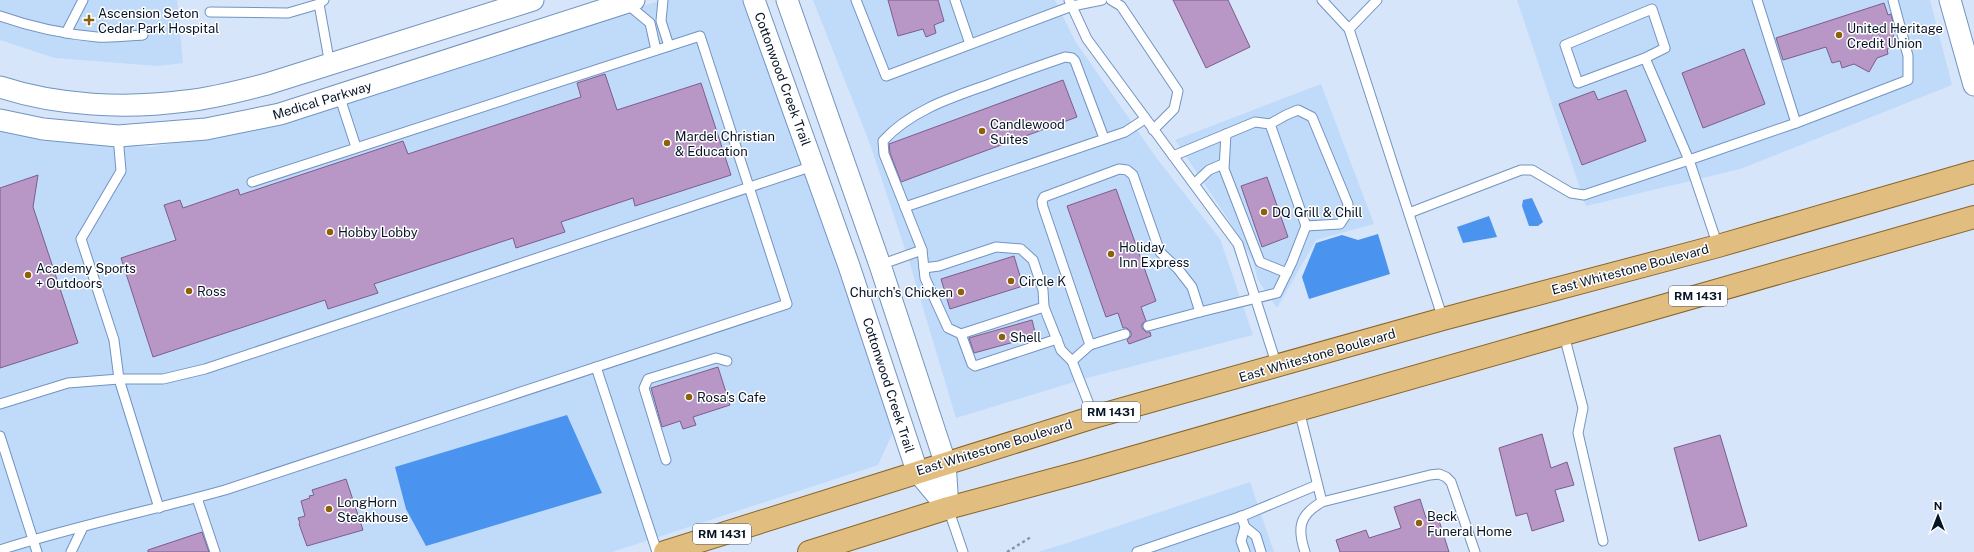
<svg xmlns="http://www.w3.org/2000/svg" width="1974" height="552" font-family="'Public Sans',sans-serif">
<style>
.built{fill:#c0dafa}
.water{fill:#4a94ef}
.building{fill:#b897c7;stroke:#7c5d8a}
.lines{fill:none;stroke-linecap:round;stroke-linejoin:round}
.service-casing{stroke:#7194c1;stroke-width:11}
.tertiary-casing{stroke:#7194c1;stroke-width:23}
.primary-casing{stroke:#886529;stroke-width:24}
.path{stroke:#8593a6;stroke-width:2.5;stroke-dasharray:3 3;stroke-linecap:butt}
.service{stroke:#fff;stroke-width:9}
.tertiary{stroke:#fff;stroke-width:21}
.primary{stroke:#e2bd80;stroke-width:22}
.poi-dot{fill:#8f600a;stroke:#fff;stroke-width:1.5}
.labels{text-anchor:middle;stroke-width:3;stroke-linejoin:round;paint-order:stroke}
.shield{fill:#fff;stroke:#515a66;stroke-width:1}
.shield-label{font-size:12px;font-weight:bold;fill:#071425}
.poi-label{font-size:13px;fill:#071425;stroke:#fff;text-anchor:start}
.street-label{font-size:13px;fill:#071425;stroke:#fff}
</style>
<rect width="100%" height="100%" fill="#d6e5f9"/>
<g class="built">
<polygon points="0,0 177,0 183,63 158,66 55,58 0,40"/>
<polygon points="662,0 742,0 803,167 894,430 878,465 612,552 0,552 0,129 43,141 151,147 260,129"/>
<polygon points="813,0 1055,0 1075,41 1158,160 1220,239 1253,335 1087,378 956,418 909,261 870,144"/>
<polygon points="1517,0 1930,0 1952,85 1740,169 1586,206"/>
<polygon points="1321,84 1374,224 1316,240 1277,308 1258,280 1253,261 1228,219 1175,140"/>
<polygon points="1250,482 1274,552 1038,552 1064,544"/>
</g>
<g class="water">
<polygon points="1532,198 1543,222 1538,226 1529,226 1522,206 1523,200"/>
<polygon points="1489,216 1497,237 1463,243 1457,227"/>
<polygon points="1378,234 1390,274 1309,299 1302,277 1316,243 1342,235 1358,240"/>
<polygon points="567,415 602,493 426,546 406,509 395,467"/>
</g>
<g class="building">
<polygon points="888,0 938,0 944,21 934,25 936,33 926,37 923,29 898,36"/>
<polygon points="1173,0 1228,0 1250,47 1206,68"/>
<polygon points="1884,3 1888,15 1891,14 1895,31 1892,32 1897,45 1887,49 1888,54 1877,58 1869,72 1854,64 1842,68 1840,61 1832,63 1826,47 1783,60 1776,38"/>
<polygon points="1744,49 1765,104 1703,128 1682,73"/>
<polygon points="605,74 617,110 701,83 731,175 635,206 633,198 561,222 565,232 516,248 513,238 374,284 378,293 328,309 325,300 153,357 121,258 176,240 164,205 180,200 183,208 238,189 240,195 403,141 408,154 581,97 577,83"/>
<polygon points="1063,80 1077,117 901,182 890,153 889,144"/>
<polygon points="1626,90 1646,141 1582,165 1559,104 1594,91 1598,100"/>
<polygon points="38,175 33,207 78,343 0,368 0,188"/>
<polygon points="1267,177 1288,237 1262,247 1241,186"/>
<polygon points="1116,189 1156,301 1141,307 1146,321 1142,324 1142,328 1146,332 1150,332 1151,336 1129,344 1127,340 1131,336 1131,332 1127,328 1123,328 1118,313 1106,317 1067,206"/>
<polygon points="1014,256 1023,286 950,309 941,279"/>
<polygon points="1032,320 1036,336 974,353 969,338"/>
<polygon points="718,367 730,405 693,417 696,425 683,429 680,421 662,427 651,388"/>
<polygon points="1542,434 1551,468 1567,462 1574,485 1555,490 1564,521 1532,531 1527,513 1516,516 1499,448"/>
<polygon points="1720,435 1747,526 1699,541 1674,448"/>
<polygon points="346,479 363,530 307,546 299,524 300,523 298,518 305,516 301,501 310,498 309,496 314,495 312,490"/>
<polygon points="1420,499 1426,518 1437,514 1449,552 1340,552 1336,540 1366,530 1369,538 1401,528 1394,507"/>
<polygon points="202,532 209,552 148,552 148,550"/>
</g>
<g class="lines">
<g class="service-casing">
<g id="service">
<polyline points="324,0 319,4 330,65"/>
<polyline points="663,0 661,21 669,46"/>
<polyline points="856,0 886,76 1072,6 1102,0"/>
<polyline points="955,0 970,44"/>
<polyline points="1069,0 1087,39 1238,244 1277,366"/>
<polyline points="1111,0 1121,6 1178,91 1174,109 1153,130"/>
<polyline points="1322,0 1349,29 1443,319"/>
<polyline points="1757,0 1796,123"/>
<polyline points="626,3 650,23 656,50"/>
<polyline points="210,12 288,13 319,4"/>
<path d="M0,16c31,11 63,18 97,21 15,1 31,-1 46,-2"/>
<polyline points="1349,29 1377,0"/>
<polyline points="66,33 83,0"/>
<polyline points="339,95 356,147"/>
<polyline points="1226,134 1224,169 1260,262 1287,273"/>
<polyline points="118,136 121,171 81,239 114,340 119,379 159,508"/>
<path d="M1104,138l-29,-77 -3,-3 -7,-1c-26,9 -52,18 -78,28 -37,13 -77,26 -104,56l1,13 21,53 220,-75 20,-13"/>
<polyline points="1173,156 1255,122 1270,124 1286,115 1298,110 1312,117 1348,204 1346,215 1340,224 1306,226"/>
<polyline points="1194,184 1209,170 1223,164"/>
<polyline points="1409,213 1521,170 1532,170 1571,193 1584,195 1689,160 1645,58 1578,83 1565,45 1652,9 1665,48 1645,58"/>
<polyline points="1718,246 1689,160 1796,123 1908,80 1908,56 1893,0"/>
<polyline points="922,250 925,278 948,328 961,334 1044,307"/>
<polyline points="880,265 922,250 905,207"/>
<polyline points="924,268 939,266 996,247 1021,249 1033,260 1043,290 1044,307 1061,350 1072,361 1094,417"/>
<polyline points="1148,326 1200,312"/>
<polyline points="961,334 972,364 975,366 1057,339"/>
<polyline points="1564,335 1583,408 1578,433 1603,541"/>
<polyline points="1090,345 1125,334"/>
<polyline points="1072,361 1090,345 1043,207 1042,201 1044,197 1119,169 1127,170 1133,175 1160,252 1178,269 1192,287 1200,312 1277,293 1292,262 1306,226 1270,124"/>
<polyline points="596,367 657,552"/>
<polyline points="0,404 68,383 119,379 163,379 205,369 813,166"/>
<polyline points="1299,410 1322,502"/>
<polyline points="0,436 37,552"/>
<polyline points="666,460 644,388 648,379 716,358 727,361"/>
<polyline points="197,498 215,552"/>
<polyline points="948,508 963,552"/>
<polyline points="1241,516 1245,527 1256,536 1261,552"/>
<polyline points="1245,527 1241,541 1245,552"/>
<path d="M0,550c74,-24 150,-39 225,-60l562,-186 -87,-268 -448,146"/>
<polyline points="71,552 83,527"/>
<polyline points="1137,552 1245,515 1317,485"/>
<path d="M1305,552c-8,-24 -6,-37 17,-50l108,-27 9,-1 7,3 5,5 24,70"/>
</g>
</g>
<g class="tertiary-casing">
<g id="tertiary">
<polyline points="754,0 849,266 917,471 948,508"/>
<polyline points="787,0 880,265 945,462 948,508"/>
<polyline points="1950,0 1974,85"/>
<path d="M0,87c58,19 126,22 186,14 28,-3 54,-10 81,-17l266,-84"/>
<polyline points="0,120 43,129 118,136 206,129 280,114 634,0"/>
</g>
</g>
<g class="primary-casing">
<g id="primary">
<polyline points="665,552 1094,417 1443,319 1718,246 1974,172"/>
<polyline points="809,552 948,508 1085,471 1974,217"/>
</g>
</g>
<polyline class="path" points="1007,552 1031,537"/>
<use href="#service" class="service"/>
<use href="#tertiary" class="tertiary"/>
<use href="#primary" class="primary"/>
</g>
<g class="poi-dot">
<path d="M87 14h4v4h4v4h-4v4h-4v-4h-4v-4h4z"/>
<circle cx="1839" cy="35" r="4"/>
<circle cx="982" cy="131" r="4"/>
<circle cx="667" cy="143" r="4"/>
<circle cx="1264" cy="212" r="4"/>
<circle cx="330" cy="232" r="4"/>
<circle cx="1111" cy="254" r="4"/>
<circle cx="28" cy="275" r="4"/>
<circle cx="1011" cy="281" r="4"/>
<circle cx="189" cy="291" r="4"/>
<circle cx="961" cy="292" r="4"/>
<circle cx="1002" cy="337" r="4"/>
<circle cx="689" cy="397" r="4"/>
<circle cx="329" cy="509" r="4"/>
<circle cx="1419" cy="523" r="4"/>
</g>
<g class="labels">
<g class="shield">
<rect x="1669" y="286" width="58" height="20" rx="3"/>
<rect x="1082" y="402" width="58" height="20" rx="3"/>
<rect x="693" y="524" width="58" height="20" rx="3"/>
</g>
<g class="shield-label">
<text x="1698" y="300">RM 1431</text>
<text x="1111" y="416">RM 1431</text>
<text x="722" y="538">RM 1431</text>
</g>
<g class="poi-label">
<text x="98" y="18">Ascension Seton<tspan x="98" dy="15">Cedar Park Hospital</tspan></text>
<text x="1847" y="33">United Heritage<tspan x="1847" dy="15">Credit Union</tspan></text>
<text x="990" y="129">Candlewood<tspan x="990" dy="15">Suites</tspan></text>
<text x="675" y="141">Mardel Christian<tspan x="675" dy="15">&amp; Education</tspan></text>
<text x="1272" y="217">DQ Grill &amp; Chill</text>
<text x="338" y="237">Hobby Lobby</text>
<text x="1119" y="252">Holiday<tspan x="1119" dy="15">Inn Express</tspan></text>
<text x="36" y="273">Academy Sports<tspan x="36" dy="15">+ Outdoors</tspan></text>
<text x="1019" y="286">Circle K</text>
<text x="197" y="296">Ross</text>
<text x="953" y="297" text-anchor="end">Church's Chicken</text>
<text x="1010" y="342">Shell</text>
<text x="697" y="402">Rosa's Cafe</text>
<text x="337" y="507">LongHorn<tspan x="337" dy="15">Steakhouse</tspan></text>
<text x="1427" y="521">Beck<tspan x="1427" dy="15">Funeral Home</tspan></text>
</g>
<g class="street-label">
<text transform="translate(783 79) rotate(70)" y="5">Cottonwood Creek Trail</text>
<text transform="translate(322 100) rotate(-17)" y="5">Medical Parkway</text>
<text transform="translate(1630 269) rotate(-15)" y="5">East Whitestone Boulevard</text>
<text transform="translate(1317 355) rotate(-16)" y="5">East Whitestone Boulevard</text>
<text transform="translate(889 385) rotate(72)" y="5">Cottonwood Creek Trail</text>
<text transform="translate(994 447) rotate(-17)" y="5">East Whitestone Boulevard</text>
</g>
</g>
<g transform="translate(1938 516)" stroke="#ffffff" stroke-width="3" paint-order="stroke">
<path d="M0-3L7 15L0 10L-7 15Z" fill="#071425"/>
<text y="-6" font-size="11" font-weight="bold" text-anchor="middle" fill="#071425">N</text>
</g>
</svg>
